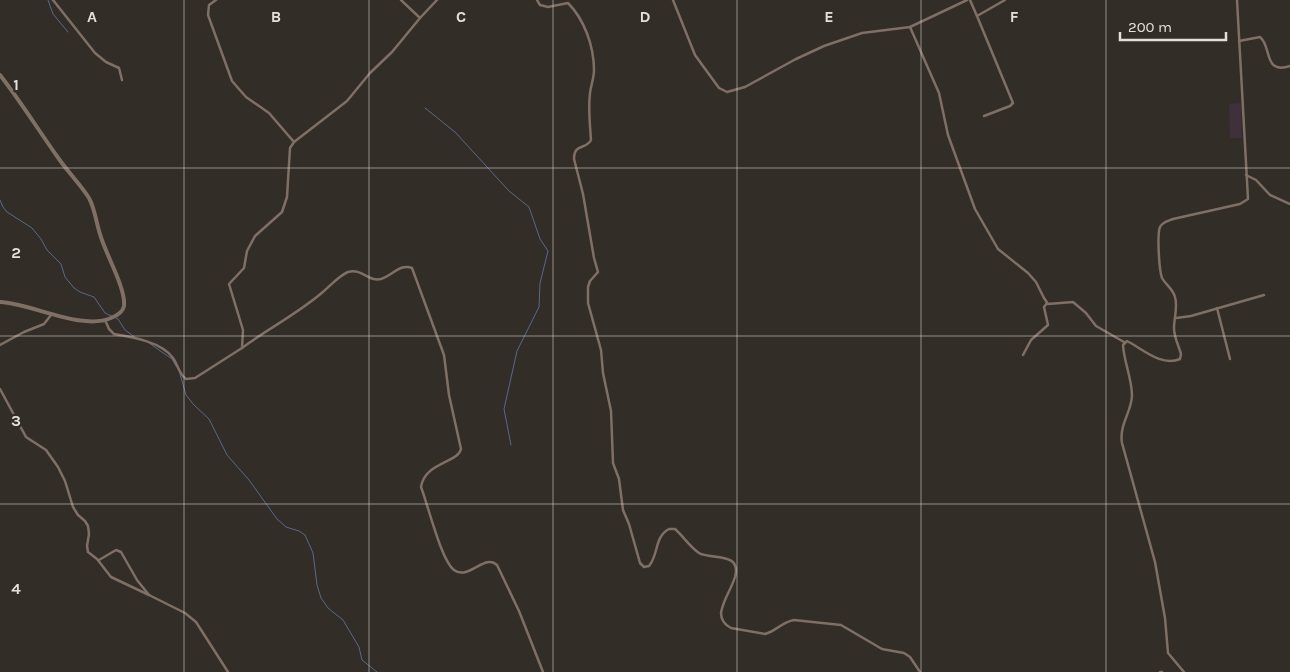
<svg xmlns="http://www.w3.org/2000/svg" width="1290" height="672" font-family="Karla,sans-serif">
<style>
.education{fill:#3f303b}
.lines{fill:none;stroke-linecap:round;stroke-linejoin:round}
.stream{stroke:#576a8c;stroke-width:1}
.minor{stroke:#806f65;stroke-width:2.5}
.tertiary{stroke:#806f65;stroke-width:4}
.grid{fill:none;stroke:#e3e0dc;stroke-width:1;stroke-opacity:0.55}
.grid-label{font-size:16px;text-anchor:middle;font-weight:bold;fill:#e3e0dc;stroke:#322d26;stroke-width:5;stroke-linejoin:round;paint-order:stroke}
</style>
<rect width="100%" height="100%" fill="#322d26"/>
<polygon class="education" points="1241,103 1242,138 1230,138 1229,104"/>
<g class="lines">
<g class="stream">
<polyline points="48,0 53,14 68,32"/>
<polyline points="425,108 455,132 509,191 529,207 540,239 548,251 540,283 539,307 517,351 504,409 511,445"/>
<polyline points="0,200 3,207 7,212 32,228 41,239 47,250 61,264 65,277 74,288 80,292 94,297 105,313 118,319 125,330 136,338"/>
<polyline points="149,343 172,359 176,366"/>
<polyline points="180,374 186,395 194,405 209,419 227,455 249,480 277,519 286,527 299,531 305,535 313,553 317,585 321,598 328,608 343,620 359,647 362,660 377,672"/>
</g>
<g class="minor">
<polyline points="53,0 95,53 106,62 119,68 122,80"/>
<polyline points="216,0 209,5 208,15 232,81 246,97 269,113 294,142"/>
<polyline points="401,0 420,18"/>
<path d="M537,0l3,5 8,2 20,-4c16,16 26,43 26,67 0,8 -3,15 -4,23 -2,15 0,32 1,47 -5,10 -17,3 -17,19l9,35 11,64 4,14 -8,9 -2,6v16l13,47 2,23 8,38 2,52 6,16 4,31 6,14 11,39 4,4 5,-1c10,-12 5,-29 20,-37h6c8,7 15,18 24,24 11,7 43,-2 36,24 -4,13 -12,23 -14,36 0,7 4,12 10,15l34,6c11,-3 17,-12 29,-14l47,5 41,24 22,4 6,4 10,15"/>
<polyline points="673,0 695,55 719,88 727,92 745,87 796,59 824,46 862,33 910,27 967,0"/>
<polyline points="970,0 977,16 1005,0"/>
<polyline points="977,16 1013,103 1010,106 984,116"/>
<polyline points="910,27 939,93 948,135 975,209 998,249 1028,273 1036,282 1044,298 1048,304 1073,302 1086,313 1096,326 1124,342"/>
<path d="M1239,41l21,-4c12,9 3,38 30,29"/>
<polyline points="1246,175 1256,180 1270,195 1290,204"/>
<polyline points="1217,308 1230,359"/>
<polyline points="1176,318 1191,316 1264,295"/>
<path d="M105,320l4,9 5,5c18,3 48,8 59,24 5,7 6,16 13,21l9,-1 47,-30 1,-18 -14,-46 15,-16 3,-17 8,-15 27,-24 5,-15 3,-49 4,-6 53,-41 23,-28 22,-21 28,-34 17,-18"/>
<polyline points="0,345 24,332 44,324 51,315"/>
<path d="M242,348c27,-20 57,-35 82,-57 7,-6 16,-16 24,-19 14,-4 20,10 33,7 11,-3 19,-16 31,-11l32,87 5,40 12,54c-3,14 -36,13 -40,38 7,18 20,73 33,83 14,11 31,-17 43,-5l22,46 24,61"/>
<polyline points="1023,355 1031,340 1048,325 1044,307 1047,303"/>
<polyline points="0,389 26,437 46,450 58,467 65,481 73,507 78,515 85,521 88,526 89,534 87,546 88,552 97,559 111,577 149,595"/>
<polyline points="99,560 116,550 121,552 137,580 149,595 185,613 196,622 228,672"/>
<polyline points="1160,672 1162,672"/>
<path d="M1184,672l-16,-19 -3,-35 -10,-56 -33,-119c-3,-18 9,-30 10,-47 0,-17 -8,-34 -9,-51l4,-4c16,8 34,26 53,18l1,-5c-2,-8 -7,-16 -7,-26 0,-10 4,-21 1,-31 -2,-8 -9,-12 -13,-19 -3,-8 -5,-44 -2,-51 2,-5 8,-6 13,-8l67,-15 8,-5 -11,-199"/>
</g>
<path class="tertiary" d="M0,75c21,27 39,56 59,84 9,13 21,25 30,39 6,11 7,24 11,36 5,19 26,54 24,72 -1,6 -8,10 -13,12 -30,13 -80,-15 -111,-16"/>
</g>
<path class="grid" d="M184,0v672M369,0v672M553,0v672M737,0v672M921,0v672M1106,0v672M0,168h1290M0,336h1290M0,504h1290"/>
<g class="grid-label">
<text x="92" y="22">A</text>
<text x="276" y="22">B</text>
<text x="461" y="22">C</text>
<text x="645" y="22">D</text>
<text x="829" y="22">E</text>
<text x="1014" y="22">F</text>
<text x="16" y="90">1</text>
<text x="16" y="258">2</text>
<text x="16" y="426">3</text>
<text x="16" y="594">4</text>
</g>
<path d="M1120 32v8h106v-8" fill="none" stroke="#e3e0dc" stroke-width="2.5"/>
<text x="1128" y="32" font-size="15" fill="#e3e0dc" stroke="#322d26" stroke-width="4" paint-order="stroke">200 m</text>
</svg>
